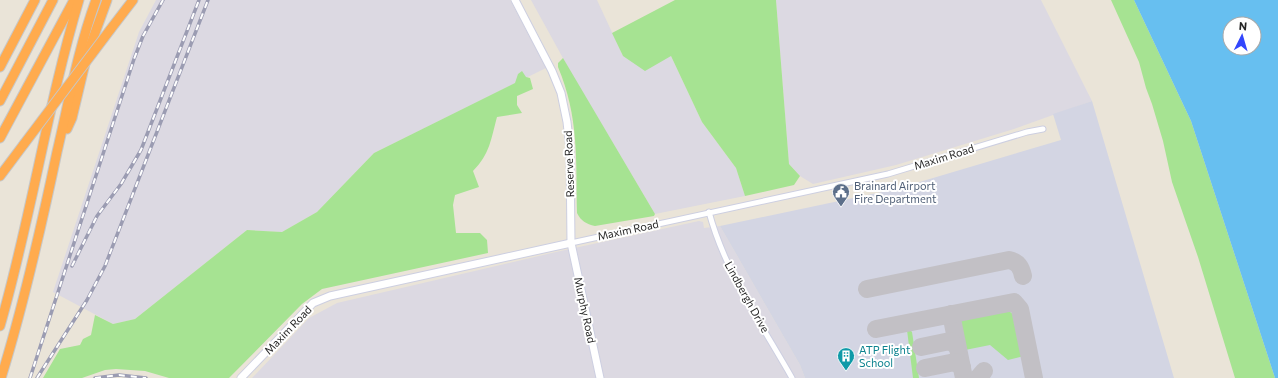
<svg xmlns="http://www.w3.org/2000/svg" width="1278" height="378" font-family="Commissioner,sans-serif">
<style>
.industrial{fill:#dcd9e2}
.airport{fill:#d3d5e3}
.green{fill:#a6e392}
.water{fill:#67bff0;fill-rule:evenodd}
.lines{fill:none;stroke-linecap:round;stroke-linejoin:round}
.taxiway{stroke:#c2c0c5;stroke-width:18}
.street-casing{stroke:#cdcfe1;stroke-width:7}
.secondary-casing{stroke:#cdcfe1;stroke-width:9}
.highway-casing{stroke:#c7c7c7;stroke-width:11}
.street{stroke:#fff;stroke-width:5}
.secondary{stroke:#fff;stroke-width:7}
.highway{stroke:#ffab4e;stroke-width:9}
.rail-casing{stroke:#9b9cb2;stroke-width:3.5}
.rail{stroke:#fff;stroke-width:2;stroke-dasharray:6;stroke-linecap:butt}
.highway-bridge-casing{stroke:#c7c7c7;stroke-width:11;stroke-linecap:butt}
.highway-bridge{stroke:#ffab4e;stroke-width:9}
.labels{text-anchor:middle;stroke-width:4;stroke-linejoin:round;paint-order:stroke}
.street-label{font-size:11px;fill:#272727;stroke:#fff}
.service-label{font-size:11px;fill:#4e5e75;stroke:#fff;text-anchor:start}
.culture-label{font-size:11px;fill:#0d838f;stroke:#fff;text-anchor:start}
</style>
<rect width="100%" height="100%" fill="#eae4d8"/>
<g class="industrial">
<polygon points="156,0 510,0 546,68 374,153 317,212 282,232 247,230 135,319 113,324 53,292 139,32"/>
<polygon points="531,0 597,0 623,56 671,56 702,122 736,168 745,196 655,214 569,69"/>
<polygon points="776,0 1041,0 1092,101 1014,129 896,165 813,184 800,176 789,164"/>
<polygon points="699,221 703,222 704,228 720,226 800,365 805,378 252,378 309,318 337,303 556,252"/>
</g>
<polygon class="airport" points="1092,101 1174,378 805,378 800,365 720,226 896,189 1061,140 1053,114"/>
<g class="green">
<polygon points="675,0 776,0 789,164 800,176 794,185 745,196 736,168 702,122 671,56 645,71 623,56 612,33"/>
<polygon points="1111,0 1134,0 1191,121 1275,378 1235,378 1198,257 1172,182 1163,141 1152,104 1146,88 1139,62"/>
<path d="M563,58l92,156 -1,2 -59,10c-9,-2 -14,-5 -18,-13 -1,-53 2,-96 -19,-146v-4z"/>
<path d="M522,71l4,6 4,1 3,11 -16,7v9l5,8 -25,4c-6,22 -7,37 -24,54l6,16 -24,8 -2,10 3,28h24l7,7 1,13 -166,36 -20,15 -73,74h-60l-24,-7 -29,-2 -11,1 -23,8h-39l17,-29 20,-4 3,-6 8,-4 4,-20 18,9 22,-5 112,-89 35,2 35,-20 57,-59 141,-70 3,-9z"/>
<path d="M1001,309c20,0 20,32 23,47l-16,4 -18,-15 -30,6 -5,-26 2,-7z"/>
<polygon points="907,330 910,330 912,332 919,378 913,378"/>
</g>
<path class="water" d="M1134,0h144v378h-3l-84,-257zM1230,24h24v24h-24z"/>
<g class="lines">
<g class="taxiway">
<path d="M867,289l142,-29c9,2 12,7 14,16"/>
<polyline points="951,314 964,378"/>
<polyline points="876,329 1014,302 1020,309 1034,378"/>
<polyline points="921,347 950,341 957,346"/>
<polyline points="925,368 955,362 962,367"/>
<polyline points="978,378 984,371"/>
</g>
<g class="street-casing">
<g id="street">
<path d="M709,212c16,60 53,113 83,166"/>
<polyline points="571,243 888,174 1027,132 1043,129"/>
</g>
</g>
<g class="secondary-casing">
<g id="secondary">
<polyline points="515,0 552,71 561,93 567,122 570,149 571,243 600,378"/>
<polyline points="241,378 313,303 330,296 571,243"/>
</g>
</g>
<g class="highway-casing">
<g id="highway">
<polyline points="110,30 133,0"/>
<polyline points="0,67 35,0"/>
<polyline points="0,101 53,0"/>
<polyline points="67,129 72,118 87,55 107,0"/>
<polyline points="0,138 74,0"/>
<polyline points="0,176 24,144"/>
<path d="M0,326c31,-107 47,-219 79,-326"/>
<path d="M1,378c23,-74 40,-150 56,-226 12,-51 21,-103 39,-152"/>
</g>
</g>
<use href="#street" class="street"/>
<use href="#secondary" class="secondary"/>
<use href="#highway" class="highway"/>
<g class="rail-casing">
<g id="rail">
<polyline points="72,266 97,216 121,184 141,150 199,0"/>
<polyline points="30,378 134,59 143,36 163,0"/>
<polyline points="37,378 87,300 105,266 208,0"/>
<polyline points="95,378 119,375 146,378"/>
</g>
</g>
<use href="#rail" class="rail"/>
<g class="highway-bridge-casing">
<polyline id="highway-bridge" points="24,144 110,30"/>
</g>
<use href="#highway-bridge" class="highway-bridge"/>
</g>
<defs>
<g id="civic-pin" transform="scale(0.9)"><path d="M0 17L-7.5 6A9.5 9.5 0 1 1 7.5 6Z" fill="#5c6f8a" stroke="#fff"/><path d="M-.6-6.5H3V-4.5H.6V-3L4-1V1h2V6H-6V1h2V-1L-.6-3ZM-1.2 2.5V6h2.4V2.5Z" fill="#fff"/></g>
<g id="building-pin" transform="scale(0.9)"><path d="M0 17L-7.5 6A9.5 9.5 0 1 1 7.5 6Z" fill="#0f9aa8" stroke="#fff"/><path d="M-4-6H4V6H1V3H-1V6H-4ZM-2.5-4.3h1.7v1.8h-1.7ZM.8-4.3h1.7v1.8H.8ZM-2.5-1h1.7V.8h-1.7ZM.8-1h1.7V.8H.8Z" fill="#fff"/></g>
</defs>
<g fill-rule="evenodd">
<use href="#civic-pin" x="841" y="192"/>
<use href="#building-pin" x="846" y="356"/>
</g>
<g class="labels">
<g class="street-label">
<text transform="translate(944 157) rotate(-17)" y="4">Maxim Road</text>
<text transform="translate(569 164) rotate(-92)" y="4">Reserve Road</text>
<text transform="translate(628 230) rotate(-12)" y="4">Maxim Road</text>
<text transform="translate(747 297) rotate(61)" y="4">Lindbergh Drive</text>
<text transform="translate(585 310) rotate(78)" y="4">Murphy Road</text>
<text transform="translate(288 330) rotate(-46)" y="4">Maxim Road</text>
</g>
<g class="service-label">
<text x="854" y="190">Brainard Airport<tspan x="854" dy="13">Fire Department</tspan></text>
</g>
<g class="culture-label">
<text x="859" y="354">ATP Flight<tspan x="859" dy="13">School</tspan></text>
</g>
</g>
<g transform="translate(1242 36) rotate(5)"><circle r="19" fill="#ffffff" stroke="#a9a9a9"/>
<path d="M0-3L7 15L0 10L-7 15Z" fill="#3246fd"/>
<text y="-6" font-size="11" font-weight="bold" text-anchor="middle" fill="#272727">N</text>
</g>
</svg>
